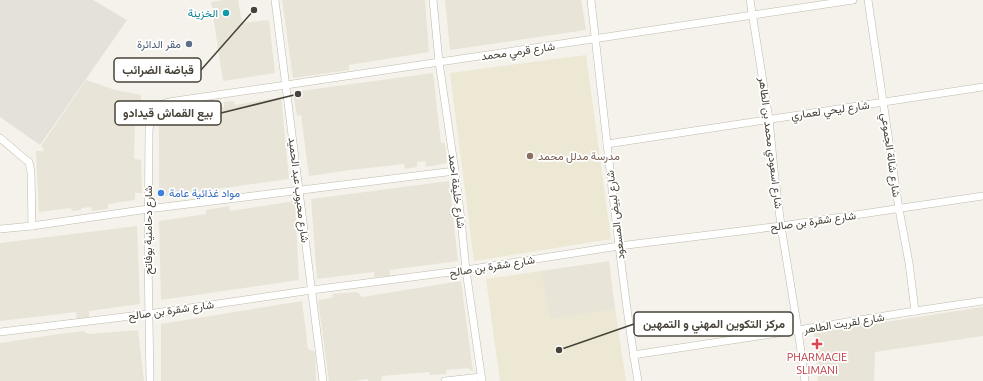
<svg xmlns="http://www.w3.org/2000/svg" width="983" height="381" font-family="Ubuntu,Vazirmatn,sans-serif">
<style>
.residential{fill:#e8e4d8}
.industrial{fill:#e4e1db}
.education{fill:#ece8d4}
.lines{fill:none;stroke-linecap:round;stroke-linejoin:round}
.street-casing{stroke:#bfbaad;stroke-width:8}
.street{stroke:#fff;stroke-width:7}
.culture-dot{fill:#0f9aa8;stroke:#fff;stroke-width:1.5}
.service-dot{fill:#5c6f8a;stroke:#fff;stroke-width:1.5}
.education-dot{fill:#8d6e63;stroke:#fff;stroke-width:1.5}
.shop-dot{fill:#3f7fe0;stroke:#fff;stroke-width:1.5}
.health-dot{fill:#e0444e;stroke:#fff;stroke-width:1.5}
.labels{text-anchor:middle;stroke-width:3.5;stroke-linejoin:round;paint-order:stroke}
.culture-label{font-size:11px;fill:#0d838f;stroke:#fff;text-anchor:end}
.service-label{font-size:11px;fill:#4e5e75;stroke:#fff;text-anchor:end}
.street-label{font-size:11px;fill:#474338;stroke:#fff}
.education-label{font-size:11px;fill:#785e54;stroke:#fff;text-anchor:start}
.shop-label{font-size:11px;fill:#366cbe;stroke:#fff;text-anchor:start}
.health-label{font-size:11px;fill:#be3a42;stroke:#fff}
.leader{fill:none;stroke:#474338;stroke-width:1.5}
.callout-dot{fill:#474338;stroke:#fff;stroke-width:1.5}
.callout{fill:#fff;stroke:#474338;stroke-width:1.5}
.callout-label{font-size:12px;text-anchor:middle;font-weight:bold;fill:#474338}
</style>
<rect width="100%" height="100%" fill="#f4f2ea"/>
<g class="residential">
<polygon points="224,0 238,0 242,23 269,20 275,73 223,81 211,2"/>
<polygon points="282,0 425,0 429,52 349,65 349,70 293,78"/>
<polygon points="445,0 581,0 586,30 450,50"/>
<polygon points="433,73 441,143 445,143 447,163 426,167 425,161 417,162 417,167 405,169 404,164 350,170 309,176 301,115 297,116 293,92"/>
<polygon points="86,80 115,90 141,95 140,116 135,117 134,159 141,160 142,193 135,193 135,200 108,204 108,209 92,211 91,207 81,208 81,210 72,211 71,208 39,212 36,151 43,151 44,149 41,146"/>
<polygon points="281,97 289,179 159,197 159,115 224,107 224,102 234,101 235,105"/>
<polygon points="449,181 458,261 390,270 390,276 374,277 374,272 317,279 311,199"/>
<polygon points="295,201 299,280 161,300 159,221 206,214 206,210 229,206 230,211"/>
<polygon points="137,226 140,304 89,311 89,317 77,319 76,312 0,321 0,243"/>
<polygon points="609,261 615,309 549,320 541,271"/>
<polygon points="461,281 473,372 468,368 446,370 446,374 430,375 429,372 382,376 381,381 368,381 368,379 355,381 329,381 318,300 332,298 333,294 357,292 362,297"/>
<polygon points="302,301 308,349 315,352 316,381 161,381 161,324"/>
<polygon points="983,307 983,336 875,352 874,381 818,381 816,361 814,333"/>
<polygon points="138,330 144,381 0,381 0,343 59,334 83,331 88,334"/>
</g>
<polygon class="industrial" points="0,0 93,0 127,20 40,145 0,117"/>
<g class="education">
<polygon points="586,55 611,239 474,261 450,73"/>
<polygon points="541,271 549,319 615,309 626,381 500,381 486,279"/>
</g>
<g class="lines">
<g class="street-casing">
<g id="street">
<polyline points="275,0 323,381"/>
<polyline points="433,0 439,62 455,171 461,220 466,270 482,381"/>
<path d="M591,0c7,66 15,131 22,197 8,61 14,123 25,184"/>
<polyline points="750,0 769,119 774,170 781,226 798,330 805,381"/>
<polyline points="868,0 899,209 909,263 915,311"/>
<polyline points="0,138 26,160 29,162 31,172 32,226"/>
<polyline points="607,144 983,87"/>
<polyline points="0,229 32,226 148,209 455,171"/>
<polyline points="0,332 148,314 312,290 466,270 619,246 781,226 983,196"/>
<polyline points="633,355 798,330 915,311 983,301"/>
<path d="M150,381l-2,-125 1,-125c2,-26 10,-28 33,-31l104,-15 567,-85"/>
<polyline points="445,381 481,377"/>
</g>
</g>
<use href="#street" class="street"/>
</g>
<circle class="culture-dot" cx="226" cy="13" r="4"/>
<circle class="service-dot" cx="189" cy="44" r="4"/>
<circle class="education-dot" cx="530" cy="156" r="4"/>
<circle class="shop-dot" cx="161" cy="193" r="4"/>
<path class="health-dot" d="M815 338h4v4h4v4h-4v4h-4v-4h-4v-4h4z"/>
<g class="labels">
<g class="culture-label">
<text x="218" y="17">الخزينة</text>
</g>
<g class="service-label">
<text x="181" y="48">مقر الدائرة</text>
</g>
<g class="street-label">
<text transform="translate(518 51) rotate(-8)" y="4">شارع قرمي محمد</text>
<text transform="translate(830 110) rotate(-8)" y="4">شارع ليحي لعماري</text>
<text transform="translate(771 143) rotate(83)" y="4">شارع اسعودي محمد بن الطاهر</text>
<text transform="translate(891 155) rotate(82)" y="4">شارع شالة الجموعي</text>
<text transform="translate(299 190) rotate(83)" y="4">شارع محبوب عبد الحميد</text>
<text transform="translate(457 191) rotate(83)" y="4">شارع خليفة احمد</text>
<text transform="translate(615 215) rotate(-97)" y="4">شارع لبيض المسعود</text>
<text transform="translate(813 221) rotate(-8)" y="4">شارع شقرة بن صالح</text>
<text transform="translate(148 230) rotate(-90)" y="4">شارع دحامنية بوفاتح</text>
<text transform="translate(492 266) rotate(-9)" y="4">شارع شقرة بن صالح</text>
<text transform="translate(171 310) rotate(-8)" y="4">شارع شقرة بن صالح</text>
<text transform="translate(844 323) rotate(-9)" y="4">شارع لقريت الطاهر</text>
</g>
<g class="education-label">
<text x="538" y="160">مدرسة مدلل محمد</text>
</g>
<g class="shop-label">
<text x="169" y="197">مواد غذائية عامة</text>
</g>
<g class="health-label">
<text x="817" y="361">PHARMACIE<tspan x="817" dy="13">SLIMANI</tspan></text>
</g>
</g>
<path class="leader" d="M254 10L201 70M298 94L221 113M559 350L634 324"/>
<g class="callout-dot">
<circle cx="254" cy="10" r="4"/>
<circle cx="298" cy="94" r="4"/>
<circle cx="559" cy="350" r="4"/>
</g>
<g class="callout">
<rect x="114" y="58" width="87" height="24" rx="4"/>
<rect x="115" y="101" width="106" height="24" rx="4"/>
<rect x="634" y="312" width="159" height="24" rx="4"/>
</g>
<g class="callout-label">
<text x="158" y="74">قباضة الضرائب</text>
<text x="168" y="117">بيع القماش قيدادو</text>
<text x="714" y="328">مركز التكوين المهني و التمهين</text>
</g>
</svg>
